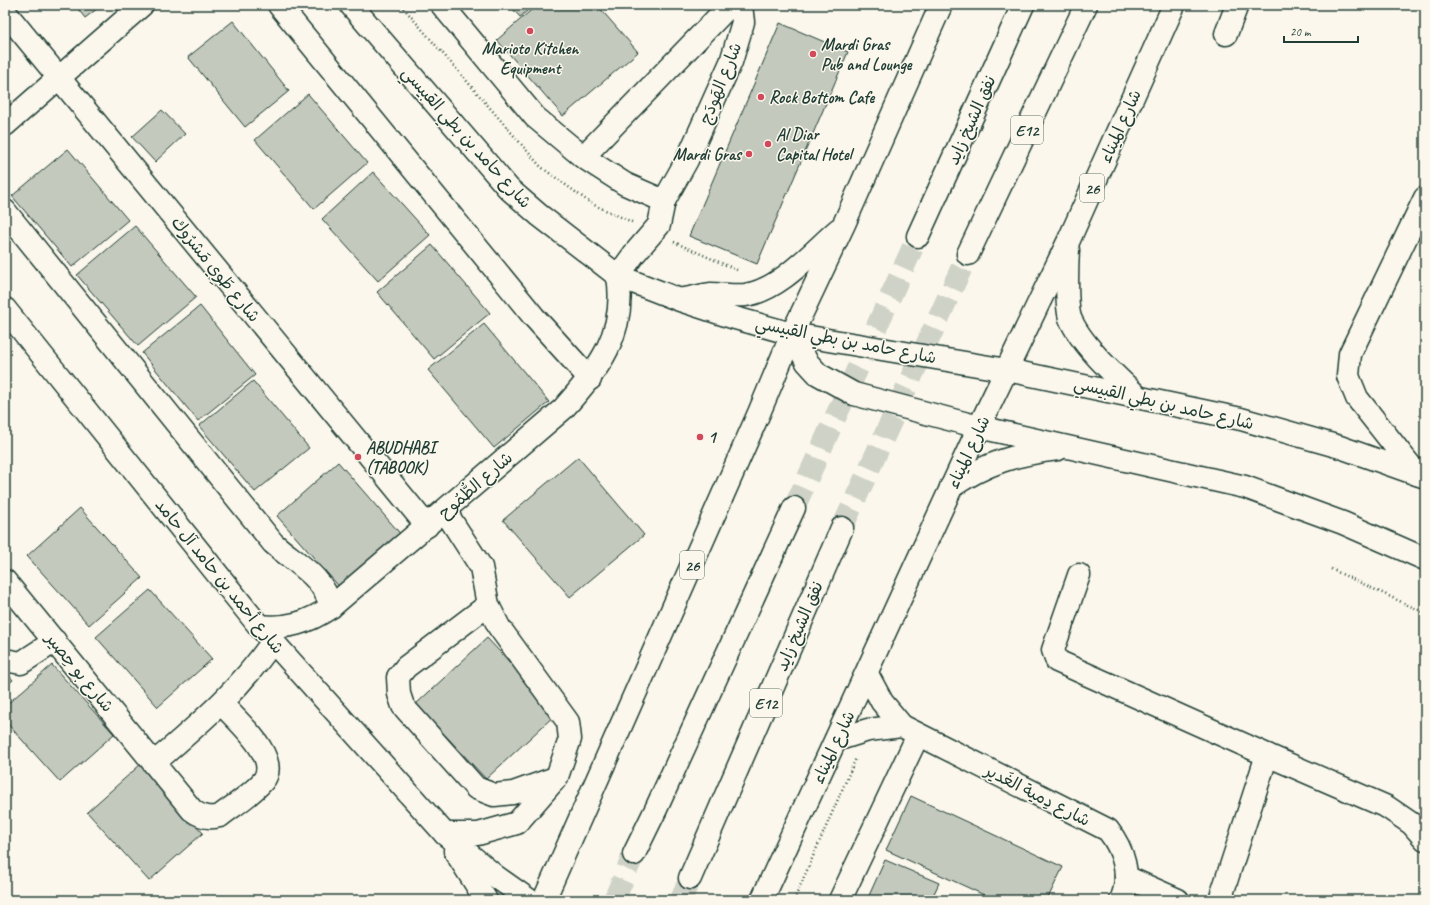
<svg xmlns="http://www.w3.org/2000/svg" width="1430" height="905" font-family="Caveat,'Playpen Sans Arabic',sans-serif">
<style>
.building{fill:#c4c9be;stroke:#1f3d34}
.lines{fill:none;stroke-linecap:round;stroke-linejoin:round}
.highway-tunnel{stroke:#cfd2c7;stroke-width:22;stroke-dasharray:22 11;stroke-linecap:butt}
.minor-casing{stroke:#1f3d34;stroke-width:25}
.major-casing{stroke:#1f3d34;stroke-width:25}
.highway-casing{stroke:#1f3d34;stroke-width:25}
.path{stroke:#1f3d34;stroke-width:2.5;stroke-dasharray:1 3;stroke-linecap:butt}
.minor{stroke:#fbf7ec;stroke-width:22}
.major{stroke:#fbf7ec;stroke-width:22}
.highway{stroke:#fbf7ec;stroke-width:22}
.poi-dot{fill:#d1495b;stroke:#fbf7ec;stroke-width:1.5}
.labels{text-anchor:middle;stroke-width:3;stroke-linejoin:round;paint-order:stroke}
.shield{fill:#fbf7ec;stroke:#61756b;stroke-width:1}
.shield-label{font-size:16px;font-weight:bold;fill:#1f3d34}
.poi-label{font-size:17px;font-weight:bold;fill:#1f3d34;stroke:#fbf7ec;text-anchor:start}
.street-label{font-size:17px;fill:#1f3d34;stroke:#fbf7ec}
</style>
<rect width="100%" height="100%" fill="#fbf7ec"/>
<filter id="ink" filterUnits="userSpaceOnUse"><feTurbulence type="fractalNoise" baseFrequency=".025" numOctaves="2"/><feDisplacementMap in="SourceGraphic" scale="8" xChannelSelector="R" yChannelSelector="G"/><feConvolveMatrix kernelMatrix="1 2 1 2 8 2 1 2 1" color-interpolation-filters="sRGB"/></filter>
<g filter="url(#ink)">
<g class="building">
<polygon points="75,5 102,5 85,18"/>
<polygon points="509,5 534,5 520,17"/>
<polygon points="537,5 597,5 638,52 563,116 497,40"/>
<polygon points="233,21 289,91 245,127 188,57"/>
<polygon points="780,23 848,52 757,264 689,236"/>
<polygon points="308,94 367,163 314,209 255,140"/>
<polygon points="162,110 185,134 155,162 132,137"/>
<polygon points="68,149 128,220 72,267 12,196"/>
<polygon points="373,172 430,235 378,281 322,219"/>
<polygon points="135,226 196,297 138,346 77,275"/>
<polygon points="432,245 490,313 434,359 377,292"/>
<polygon points="200,306 255,375 198,421 142,353"/>
<polygon points="484,324 549,402 494,448 428,370"/>
<polygon points="253,381 309,448 255,492 199,426"/>
<polygon points="578,457 644,535 570,597 503,520"/>
<polygon points="338,462 404,538 343,591 277,516"/>
<polygon points="80,508 142,578 89,625 27,556"/>
<polygon points="150,590 212,659 158,707 96,637"/>
<polygon points="487,638 557,713 486,779 416,704"/>
<polygon points="52,665 114,734 60,782 5,721 5,706"/>
<polygon points="5,671 13,680 5,687"/>
<polygon points="141,764 203,833 149,881 87,812"/>
<polygon points="911,796 1063,867 1047,900 995,900 886,850"/>
<polygon points="885,860 939,883 931,900 867,900"/>
</g>
<g class="lines">
<g class="highway-tunnel">
<polyline points="794,508 918,236"/>
<polyline points="842,528 968,254"/>
<polyline points="614,900 634,854"/>
<polyline points="681,900 690,878"/>
</g>
<g class="minor-casing">
<g id="minor">
<polyline points="279,5 534,317 590,379"/>
<polyline points="442,5 535,117 583,157 730,5"/>
<polyline points="5,12 427,526"/>
<polyline points="1226,34 1237,5"/>
<polyline points="5,125 142,5"/>
<polyline points="583,157 625,184 664,201 687,160 731,62 743,22 741,5"/>
<path d="M5,211l268,332c23,21 50,32 58,64"/>
<polyline points="1417,474 1357,398 1348,376 1350,354 1425,198"/>
<polyline points="1079,575 1053,650 1057,661 1267,755 1387,807 1412,824 1425,839"/>
<path d="M5,581l187,229c9,7 17,9 28,6 13,-10 32,-22 43,-35 19,-23 -27,-61 -41,-77"/>
<polyline points="488,605 406,667 398,677 399,694 403,706 476,788 494,795 513,793 555,778"/>
<path d="M259,626c28,3 49,-3 72,-19l232,-198c36,-40 64,-76 55,-133l16,-22 25,-29 5,-24"/>
<polyline points="5,660 21,663 55,641"/>
<path d="M867,674l15,28 20,24 206,104c15,19 24,46 13,70"/>
<polyline points="836,740 868,730 902,726"/>
<path d="M154,763c45,-39 85,-72 119,-122"/>
<polyline points="445,834 478,834 517,823 557,777 570,739 568,722 499,627 488,605 481,567 445,511"/>
<polyline points="1126,877 1178,900"/>
<polyline points="840,900 918,735"/>
<polyline points="1220,900 1267,755"/>
</g>
</g>
<g class="major-casing">
<g id="major">
<polyline points="351,5 509,189 539,215 618,276 680,300 735,318 792,334 1007,370 1241,419 1340,447 1425,477"/>
<path d="M1068,250c-1,15 -2,55 2,68 11,27 47,59 68,79"/>
<path d="M684,299c9,-1 18,-4 27,-5 11,0 23,2 34,1 34,-4 69,-45 94,-66"/>
<polyline points="5,309 259,626 445,834 495,876 529,900"/>
<polyline points="792,334 807,362 818,374 854,394 979,427 1245,487 1343,523 1425,559"/>
<path d="M951,487c35,-24 65,-33 107,-38"/>
<polyline points="455,851 486,900"/>
<polyline points="544,900 759,413 792,334 844,224 941,5"/>
<polyline points="762,900 979,427 1068,242 1174,5"/>
</g>
</g>
<g class="highway-casing">
<g id="highway">
<polyline points="918,236 1023,5"/>
<polyline points="968,254 1086,5"/>
<polyline points="634,854 656,809 794,508"/>
<polyline points="690,878 842,528"/>
</g>
</g>
<g class="path">
<polyline points="401,5 541,167 592,204 632,222"/>
<polyline points="674,242 737,270"/>
<polyline points="1331,569 1425,613"/>
<polyline points="794,900 856,758"/>
</g>
<use href="#minor" class="minor"/>
<use href="#major" class="major"/>
<use href="#highway" class="highway"/>
</g>
</g>
<g class="poi-dot">
<circle cx="530" cy="31" r="4"/>
<circle cx="813" cy="54" r="4"/>
<circle cx="761" cy="97" r="4"/>
<circle cx="768" cy="144" r="4"/>
<circle cx="749" cy="154" r="4"/>
<circle cx="700" cy="437" r="4"/>
<circle cx="358" cy="457" r="4"/>
</g>
<g class="labels">
<g class="shield">
<rect x="1011" y="116" width="32" height="28" rx="3"/>
<rect x="1080" y="174" width="24" height="28" rx="3"/>
<rect x="680" y="551" width="24" height="28" rx="3"/>
<rect x="750" y="689" width="32" height="28" rx="3"/>
</g>
<g class="shield-label">
<text x="1027" y="136">E12</text>
<text x="1092" y="194">26</text>
<text x="692" y="571">26</text>
<text x="766" y="709">E12</text>
</g>
<g class="poi-label">
<text x="821" y="50">Mardi Gras<tspan x="821" dy="20">Pub and Lounge</tspan></text>
<text x="530" y="54" text-anchor="middle">Marioto Kitchen<tspan x="530" dy="20">Equipment</tspan></text>
<text x="769" y="103">Rock Bottom Cafe</text>
<text x="776" y="140">Al Diar<tspan x="776" dy="20">Capital Hotel</tspan></text>
<text x="741" y="160" text-anchor="end">Mardi Gras</text>
<text x="708" y="443">1</text>
<text x="366" y="453">ABUDHABI<tspan x="366" dy="20">(TABOOK)</tspan></text>
</g>
<g class="street-label">
<text transform="translate(720 83) rotate(-68)" y="6">شارع الهَودَج</text>
<text transform="translate(971 120) rotate(-66)" y="6">نفق الشيخ زايد</text>
<text transform="translate(1120 126) rotate(-66)" y="6">شارع الميناء</text>
<text transform="translate(467 137) rotate(48)" y="6">شارع حامد بن بطي القبيسي</text>
<text transform="translate(216 269) rotate(51)" y="6">شارع طَوِي مَشرُوك</text>
<text transform="translate(846 340) rotate(11)" y="6">شارع حامد بن بطي القبيسي</text>
<text transform="translate(1164 403) rotate(13)" y="6">شارع حامد بن بطي القبيسي</text>
<text transform="translate(968 452) rotate(-65)" y="6">شارع الميناء</text>
<text transform="translate(475 485) rotate(-41)" y="6">شارع الطُّمُوح</text>
<text transform="translate(220 576) rotate(51)" y="6">شارع أحمد بن حامد آل حامد</text>
<text transform="translate(799 626) rotate(-67)" y="6">نفق الشيخ زايد</text>
<text transform="translate(80 672) rotate(51)" y="6">شارع بو حِصير</text>
<text transform="translate(833 747) rotate(-65)" y="6">شارع الميناء</text>
<text transform="translate(1038 795) rotate(27)" y="6">شارع دِمية الغَدير</text>
</g>
</g>
<rect width="1430" height="905" fill="none" stroke="#fbf7ec" stroke-width="20"/>
<rect x="10" y="10" width="1410" height="885" fill="none" stroke="#1f3d34" stroke-width="1.5" filter="url(#ink)"/>
<path d="M1284 36v6h74v-6" fill="none" stroke="#1f3d34" stroke-width="2"/>
<text x="1290" y="36" font-size="12" fill="#1f3d34" stroke="#fbf7ec" stroke-width="3" paint-order="stroke">20 m</text>
</svg>
